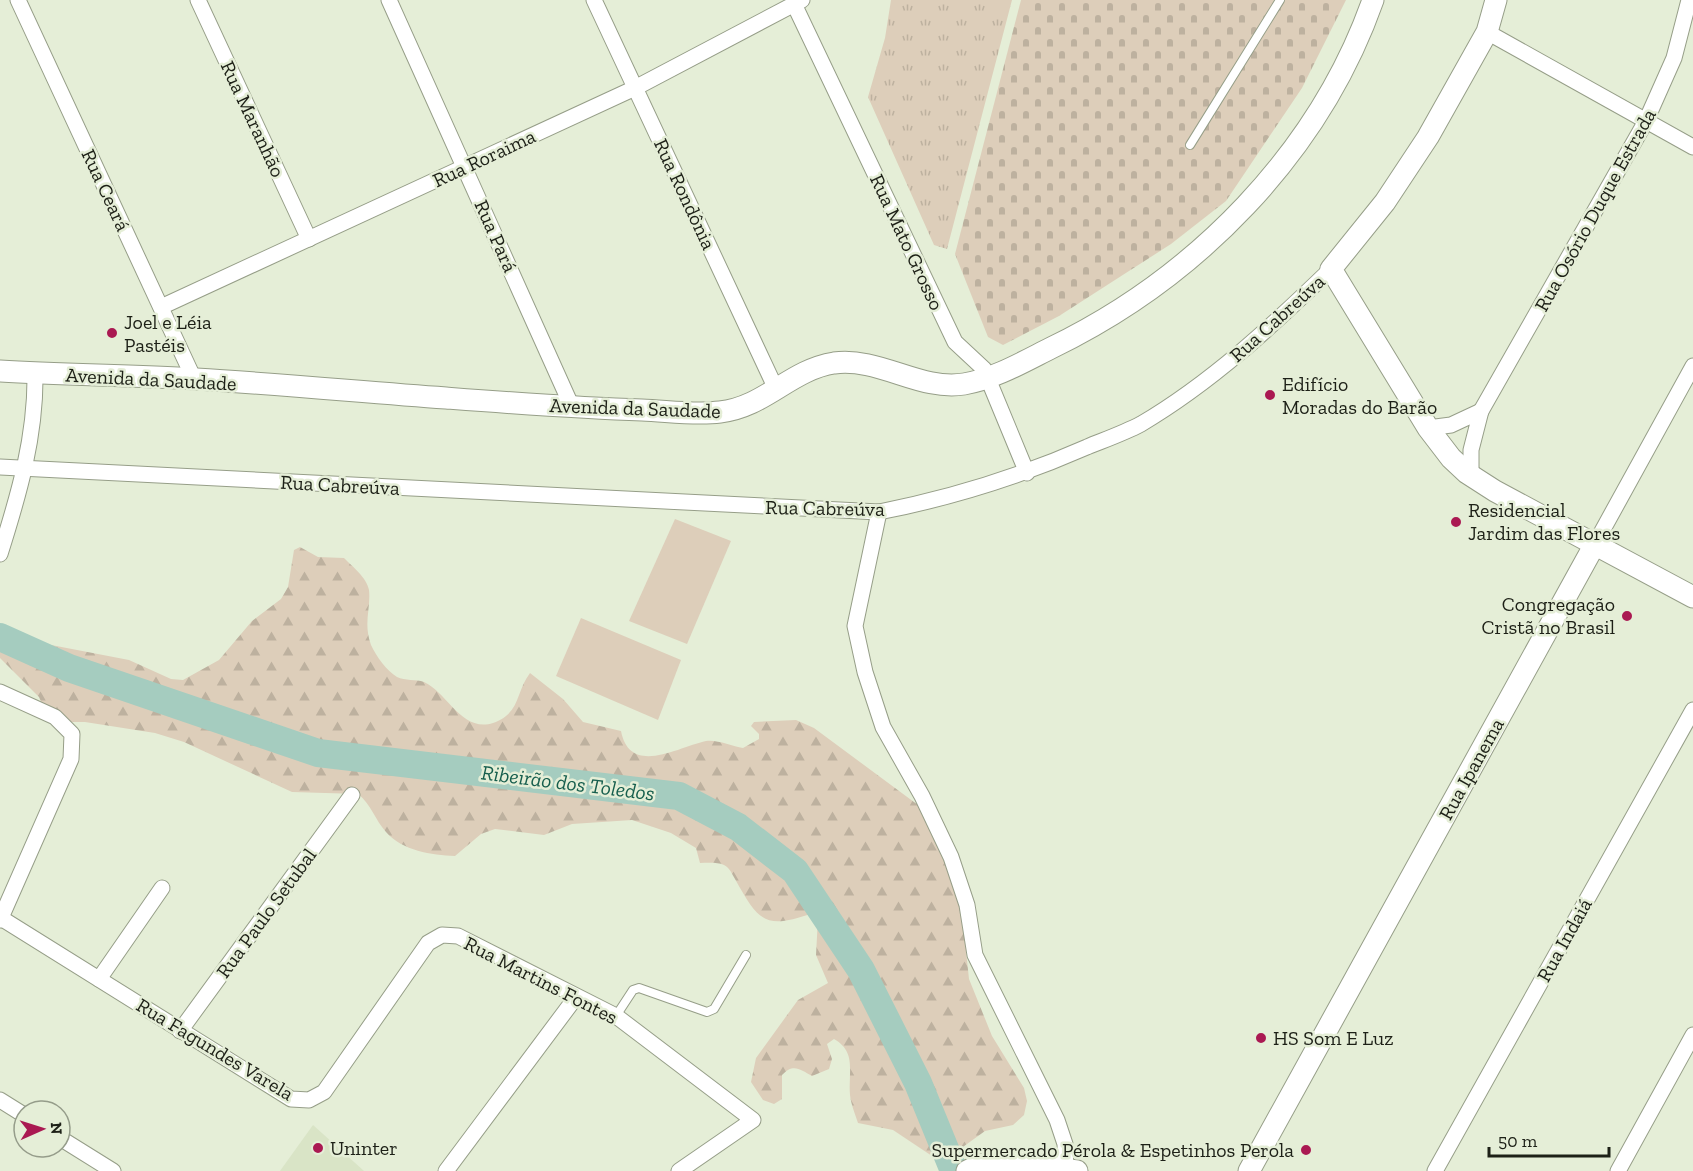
<svg xmlns="http://www.w3.org/2000/svg" width="1693" height="1171" font-family="'Zilla Slab',serif">
<style>
.built{fill:#d9e4c6}
.grass{fill:url(#grass-tufts)}
.forest{fill:url(#forest-firs)}
.cemetery{fill:url(#cemetery-stones)}
.pitch{fill:#ddceba}
.lines{fill:none;stroke-linecap:round;stroke-linejoin:round}
.river{stroke:#a5ccbf;stroke-width:28}
.lane-casing{stroke:#969e88;stroke-width:10}
.street-casing{stroke:#969e88;stroke-width:17}
.secondary-casing{stroke:#969e88;stroke-width:23}
.lane{stroke:#fff;stroke-width:8}
.street{stroke:#fff;stroke-width:15}
.secondary{stroke:#fff;stroke-width:21}
.poi-dot{fill:#aa1952;stroke:#e5eed7;stroke-width:2}
.labels{text-anchor:middle;stroke-width:5;stroke-linejoin:round;paint-order:stroke}
.street-label{font-size:20px;fill:#1d2017;stroke:#e5eed7}
.poi-label{font-size:20px;fill:#1d2017;stroke:#e5eed7;text-anchor:start}
.water-label{font-size:21px;font-style:italic;fill:#165e4d;stroke:#e5eed7}
</style>
<defs>
<pattern id="grass-tufts" width="24" height="20" patternUnits="userSpaceOnUse" patternTransform="scale(1.5)"><rect width="24" height="20" fill="#ddceba"/><path d="M3 7l-1-3M5 7V3M7 7l1-3M15 17l-1-3M17 17v-4M19 17l1-3" fill="none" stroke="#bdb19f"/></pattern>
<pattern id="forest-firs" width="22" height="20" patternUnits="userSpaceOnUse" patternTransform="scale(1.5)"><rect width="22" height="20" fill="#ddceba"/><path d="M5 1l3.5 6h-7zM16 11l3.5 6h-7z" fill="#bdb19f"/></pattern>
<pattern id="cemetery-stones" width="16" height="16" patternUnits="userSpaceOnUse" patternTransform="scale(1.5)"><rect width="16" height="16" fill="#ddceba"/><path d="M2 7V4a2 2 0 0 1 4 0v3zM10 15v-3a2 2 0 0 1 4 0v3z" fill="#bdb19f"/></pattern>
</defs>
<rect width="100%" height="100%" fill="#e5eed7"/>
<polygon class="built" points="313,1125 364,1171 280,1171"/>
<polygon class="grass" points="891,0 1012,0 947,249 934,245 868,97 885,38"/>
<path class="forest" d="M300,547l18,10 26,1c8,8 23,20 25,32 2,19 -6,33 2,55 5,11 16,26 26,32 8,4 19,2 27,5 23,10 38,51 69,41 28,-10 22,-30 37,-50l33,26 20,23 38,9c9,46 57,16 85,10 10,-2 26,5 37,7l16,-9v-5l-8,-8 3,-4 42,-2 18,8 104,77 52,98 -4,48 3,28 23,57 32,52 3,13 -3,14 -11,10 -28,6 -36,26 -14,1 -42,-28 -35,-7c-3,-9 -7,-19 -8,-28 -2,-23 7,-43 -16,-56l-7,5 5,15 -3,10 -17,7c-12,-7 -19,-13 -30,-1v24l-8,5 -11,-4 -12,-18 5,-24 42,-58 30,-17 -12,-28 2,-37 -5,-5c-48,17 -54,9 -78,-34 -3,-5 -5,-11 -11,-14 -7,-3 -16,-2 -24,-2l-4,-15 -25,-15 -39,-13 -60,4 -28,11 -49,-6 -14,5 -26,22c-24,-1 -52,-5 -69,-24 -11,-12 -15,-28 -28,-38l-66,-2 -108,-50 -29,-9 -70,-11h-35l-11,-25 -39,-39v-6l14,-7 32,-1 83,16 42,19 12,1 36,-20 33,-39 29,-22 7,-12 6,-37z"/>
<polygon class="cemetery" points="1021,0 1346,0 1302,88 1226,201 1171,244 1059,316 1003,345 988,337 955,254"/>
<g class="pitch">
<polygon points="675,519 731,541 687,644 629,621"/>
<polygon points="581,618 681,660 658,720 556,676"/>
</g>
<g class="lines">
<polyline class="river" points="0,637 69,668 318,753 679,796 738,827 795,871 861,970 918,1083 954,1171"/>
<g class="lane-casing">
<g id="lane">
<polyline points="1190,145 1280,0"/>
<polyline points="616,1016 633,990 639,988 707,1012 714,1009 746,955"/>
</g>
</g>
<g class="street-casing">
<g id="street">
<polyline points="18,0 194,379"/>
<polyline points="198,0 309,239"/>
<polyline points="389,0 572,407"/>
<polyline points="594,0 776,389"/>
<polyline points="794,4 955,342 984,369 1027,473"/>
<polyline points="1487,32 1693,147"/>
<polyline points="161,307 635,88 802,0"/>
<polyline points="1481,411 1646,121 1674,58 1689,0"/>
<polyline points="1428,428 1451,425 1481,411 1471,450 1471,476"/>
<path d="M0,467l879,45c72,-14 140,-35 208,-65 17,-7 37,-14 54,-23 71,-42 131,-98 190,-155"/>
<polyline points="879,512 855,626 865,672 883,727 922,796 951,857 967,905 975,955 1057,1120 1065,1144 1066,1171"/>
<polyline points="1595,544 1693,366"/>
<path d="M0,554c19,-60 36,-118 35,-181"/>
<polyline points="0,692 55,717 72,734 71,759 0,920"/>
<polyline points="1,918 291,1099 309,1100 324,1092 428,943 442,935 458,936 616,1016 753,1120 679,1171"/>
<polyline points="99,979 162,888"/>
<polyline points="180,1031 352,795"/>
<polyline points="0,1100 24,1115"/>
<polyline points="60,1138 113,1171"/>
<polyline points="446,1171 576,997"/>
<polyline points="1435,1171 1693,710"/>
<polyline points="1618,1171 1693,1035"/>
</g>
</g>
<g class="secondary-casing">
<g id="secondary">
<polyline points="1496,0 1487,32 1428,137 1385,202 1331,269 1428,428 1451,458 1467,473 1495,491 1693,597"/>
<path d="M0,371c65,4 131,4 196,8 83,5 167,13 250,19 66,5 131,10 196,12 26,1 53,5 78,2 45,-5 70,-42 114,-49 46,-6 85,28 130,21 30,-5 61,-23 87,-36 145,-70 268,-195 322,-348"/>
<path d="M967,1171c33,-19 74,-5 110,0"/>
<polyline points="1249,1171 1595,544"/>
</g>
</g>
<use href="#lane" class="lane"/>
<use href="#street" class="street"/>
<use href="#secondary" class="secondary"/>
</g>
<g class="poi-dot">
<circle cx="112" cy="333" r="6"/>
<circle cx="1270" cy="395" r="6"/>
<circle cx="1456" cy="522" r="6"/>
<circle cx="1627" cy="616" r="6"/>
<circle cx="1261" cy="1038" r="6"/>
<circle cx="318" cy="1148" r="6"/>
<circle cx="1306" cy="1150" r="6"/>
</g>
<g class="labels">
<g class="street-label">
<text transform="translate(253 119) rotate(65)" y="7">Rua Maranhão</text>
<text transform="translate(484 158) rotate(-25)" y="7">Rua Roraima</text>
<text transform="translate(106 190) rotate(65)" y="7">Rua Ceará</text>
<text transform="translate(685 194) rotate(65)" y="7">Rua Rondônia</text>
<text transform="translate(1595 210) rotate(-61)" y="7">Rua Osório Duque Estrada</text>
<text transform="translate(496 236) rotate(66)" y="7">Rua Pará</text>
<text transform="translate(907 242) rotate(65)" y="7">Rua Mato Grosso</text>
<text transform="translate(1277 318) rotate(-42)" y="7">Rua Cabreúva</text>
<text transform="translate(151 379) rotate(3)" y="7">Avenida da Saudade</text>
<text transform="translate(635 408) rotate(2)" y="7">Avenida da Saudade</text>
<text transform="translate(340 485) rotate(3)" y="7">Rua Cabreúva</text>
<text transform="translate(825 508) rotate(1)" y="7">Rua Cabreúva</text>
<text transform="translate(1471 769) rotate(-61)" y="7">Rua Ipanema</text>
<text transform="translate(266 913) rotate(-54)" y="7">Rua Paulo Setubal</text>
<text transform="translate(1564 940) rotate(-61)" y="7">Rua Indaiá</text>
<text transform="translate(541 980) rotate(27)" y="7">Rua Martins Fontes</text>
<text transform="translate(215 1049) rotate(31)" y="7">Rua Fagundes Varela</text>
</g>
<g class="poi-label">
<text x="124" y="329">Joel e Léia<tspan x="124" dy="23">Pastéis</tspan></text>
<text x="1282" y="391">Edifício<tspan x="1282" dy="23">Moradas do Barão</tspan></text>
<text x="1468" y="517">Residencial<tspan x="1468" dy="23">Jardim das Flores</tspan></text>
<text x="1615" y="611" text-anchor="end">Congregação<tspan x="1615" dy="23">Cristã no Brasil</tspan></text>
<text x="1273" y="1045">HS Som E Luz</text>
<text x="330" y="1155">Uninter</text>
<text x="1294" y="1157" text-anchor="end">Supermercado Pérola &amp; Espetinhos Perola</text>
</g>
<g class="water-label">
<text transform="translate(568 783) rotate(7)" y="7">Ribeirão dos Toledos</text>
</g>
</g>
<g transform="translate(42 1129) rotate(87)"><circle r="28" fill="#e5eed7" stroke="#959c8a" stroke-width="1.5"/>
<path d="M0-4.5L10 22L0 15L-10 22Z" fill="#aa1952"/>
<text y="-9" font-size="16" font-weight="bold" text-anchor="middle" fill="#1d2017">N</text>
</g>
<path d="M1489 1147v9h120v-9" fill="none" stroke="#1d2017" stroke-width="3"/>
<text x="1498" y="1147" font-size="18" fill="#1d2017" stroke="#e5eed7" stroke-width="4.5" paint-order="stroke">50 m</text>
</svg>
